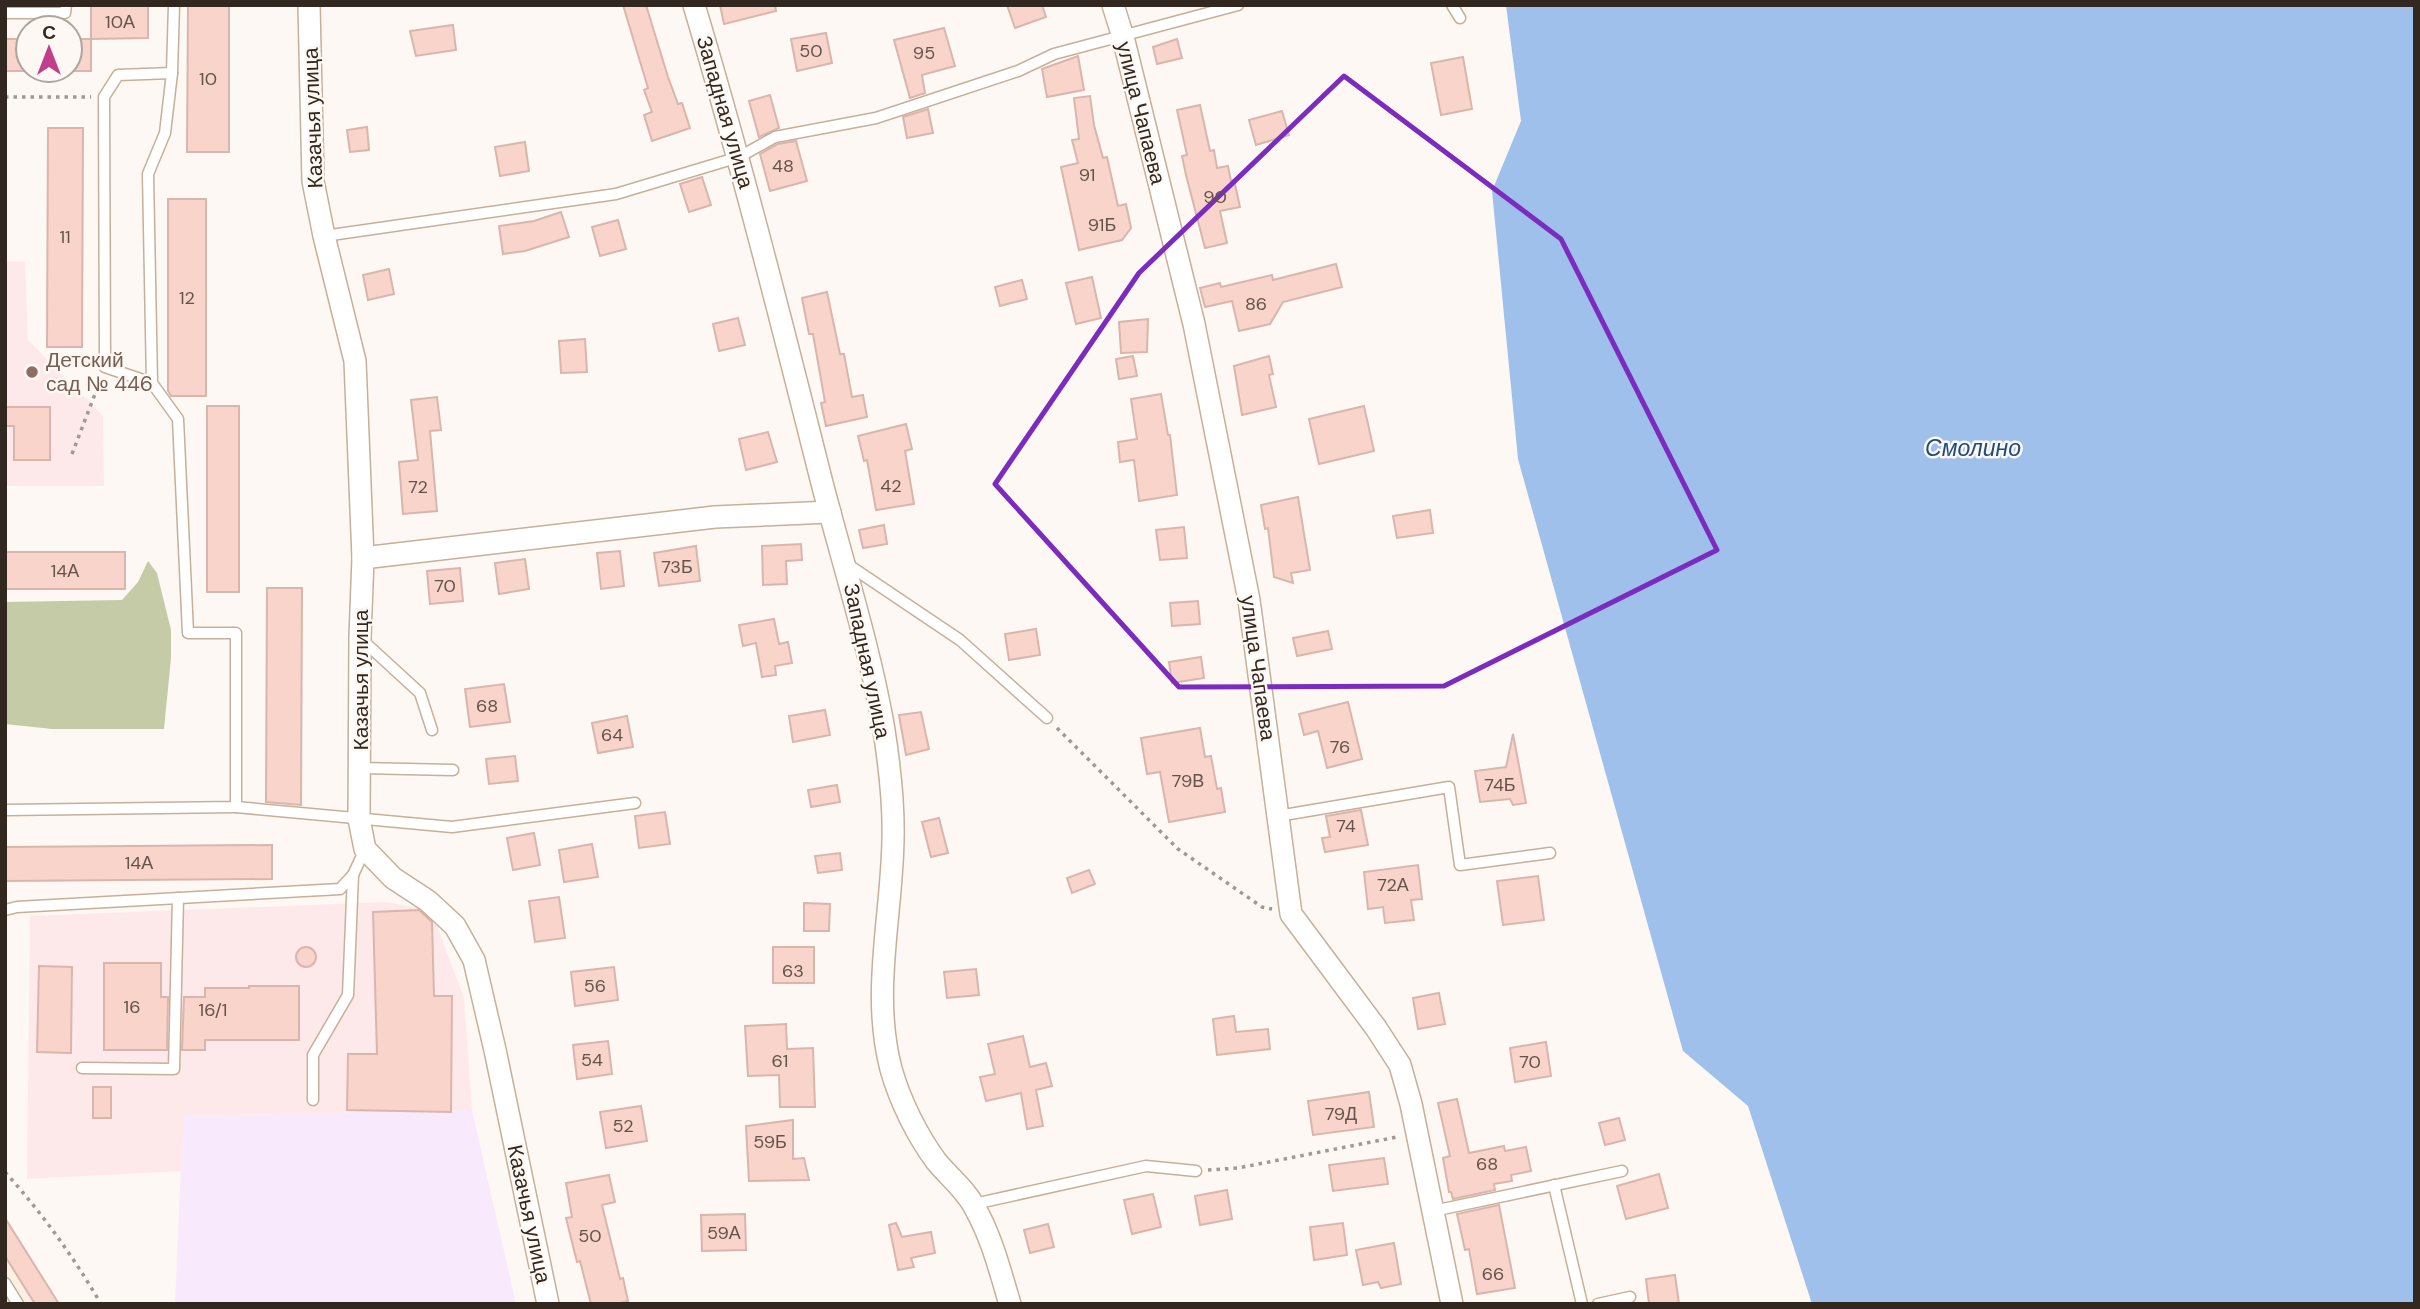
<svg xmlns="http://www.w3.org/2000/svg" width="2420" height="1309" font-family="'DM Sans',sans-serif">
<style>
.commercial{fill:#f8e9fc}
.built{fill:#fcefe3}
.education{fill:#fee9ea}
.green{fill:#c6cba7}
.water{fill:#9ec0ea}
.building{fill:#f8d4cb;stroke:#d9b6ad;stroke-width:2}
.lines{fill:none;stroke-linecap:round;stroke-linejoin:round}
.service-casing{stroke:#c7af98;stroke-width:13}
.minor-casing{stroke:#c7af98;stroke-width:24}
.path{stroke:#a09892;stroke-width:3.5;stroke-dasharray:3.5 5;stroke-linecap:butt}
.service{stroke:#fff;stroke-width:10}
.minor{stroke:#fff;stroke-width:21}
.marked{fill:none;stroke:#7b2cbf;stroke-width:5;stroke-linejoin:round}
.education-dot{fill:#8d6e63;stroke:#fdf8f3;stroke-width:2.5}
.labels{text-anchor:middle;stroke-width:5;stroke-linejoin:round;paint-order:stroke}
.number-label{font-size:18px;fill:#64534a}
.street-label{font-size:21px;fill:#32281f;stroke:#fdf8f3}
.education-label{font-size:21px;fill:#785e54;stroke:#fdf8f3;text-anchor:start}
.water-label{font-size:23px;font-style:italic;fill:#1e4c80;stroke:#fdf8f3}
</style>
<rect width="100%" height="100%" fill="#fdf8f3"/>
<polygon class="commercial" points="472,1110 516,1304 175,1304 183,1116"/>
<polygon class="built" points="5,1218 59,1304 5,1304"/>
<g class="education">
<polygon points="5,261 25,262 28,340 103,416 104,486 5,486"/>
<polygon points="386,902 431,910 464,998 472,1110 184,1116 181,1171 27,1179 30,916"/>
</g>
<polygon class="green" points="148,561 157,573 171,630 171,658 164,729 52,729 5,724 5,602 122,600 138,582"/>
<polygon class="water" points="1506,5 2415,5 2415,1304 1812,1304 1748,1106 1683,1051 1518,459 1492,191 1521,121"/>
<g class="building">
<polygon points="91,5 148,5 148,38 91,39"/>
<polygon points="188,5 229,5 229,152 187,152"/>
<polygon points="623,5 646,5 668,77 678,104 682,103 690,128 652,141 644,115 652,112 644,90 648,88"/>
<polygon points="720,5 775,5 776,11 724,24"/>
<polygon points="1007,5 1042,5 1046,17 1015,28"/>
<polygon points="453,25 456,50 416,56 410,31"/>
<polygon points="944,28 955,66 922,75 925,93 910,98 894,40"/>
<polygon points="826,33 832,63 797,71 791,39"/>
<rect x="5" y="39" width="23" height="32"/>
<rect x="70" y="39" width="21" height="32"/>
<polygon points="1177,39 1182,58 1157,64 1153,47"/>
<polygon points="1078,56 1084,90 1047,97 1042,69"/>
<polygon points="1463,57 1472,109 1441,115 1431,63"/>
<polygon points="770,95 779,128 759,137 749,101"/>
<polygon points="1090,96 1094,125 1103,158 1107,157 1118,206 1126,204 1131,228 1122,240 1079,250 1061,167 1078,163 1072,140 1079,139 1074,98"/>
<polygon points="1200,105 1210,151 1214,150 1217,168 1228,166 1231,181 1234,180 1240,207 1220,211 1227,243 1205,248 1186,175 1182,156 1187,155 1177,110"/>
<polygon points="928,109 933,133 907,138 903,117"/>
<polygon points="1282,111 1289,135 1256,145 1249,120"/>
<polygon points="367,127 369,150 350,152 347,130"/>
<polygon points="48,128 83,128 82,347 47,347"/>
<polygon points="796,141 807,181 770,191 760,154 778,144"/>
<polygon points="525,142 529,171 500,176 495,147"/>
<polygon points="702,177 711,205 689,212 680,184"/>
<polygon points="168,199 206,199 206,396 171,396 168,391"/>
<polygon points="561,212 569,237 525,251 503,254 499,226 534,221"/>
<polygon points="618,220 626,249 600,256 592,227"/>
<polygon points="1336,264 1342,287 1283,302 1270,324 1239,331 1232,301 1205,307 1200,288 1220,283 1221,287 1272,275 1273,280"/>
<polygon points="389,269 394,294 368,300 363,275"/>
<polygon points="1092,277 1101,318 1076,324 1066,283"/>
<polygon points="1022,280 1027,299 1000,306 995,287"/>
<polygon points="827,292 840,354 844,354 852,397 863,395 867,417 826,426 821,403 825,402 813,334 809,334 802,298"/>
<polygon points="738,318 745,345 719,351 713,324"/>
<polygon points="1148,319 1147,352 1121,353 1119,322"/>
<polygon points="585,339 587,372 561,373 559,341"/>
<polygon points="1133,356 1137,376 1119,379 1116,359"/>
<polygon points="1269,356 1273,374 1269,375 1276,407 1242,415 1234,366"/>
<polygon points="1161,394 1168,435 1170,435 1177,495 1139,501 1134,460 1120,462 1118,442 1137,439 1131,399"/>
<polygon points="437,397 441,430 430,431 437,511 403,514 399,462 418,460 411,400"/>
<rect x="207" y="406" width="32" height="186"/>
<polygon points="1364,406 1374,451 1319,464 1309,419"/>
<polygon points="5,407 50,407 50,460 14,460 14,426 5,426"/>
<polygon points="906,424 912,449 905,451 914,504 876,510 867,460 864,461 858,436"/>
<polygon points="768,432 777,462 746,470 739,439"/>
<polygon points="1298,497 1310,570 1291,573 1293,583 1274,577 1268,528 1265,529 1261,505"/>
<polygon points="1430,510 1433,533 1397,538 1393,516"/>
<polygon points="884,525 887,544 863,548 859,530"/>
<polygon points="1184,527 1187,558 1160,560 1156,530"/>
<polygon points="801,544 802,560 786,561 787,584 763,585 762,546"/>
<polygon points="696,546 700,581 659,586 654,553"/>
<polygon points="620,551 624,586 601,589 597,553"/>
<rect x="5" y="552" width="120" height="37"/>
<polygon points="525,559 529,589 499,594 495,563"/>
<polygon points="460,568 463,601 430,604 427,571"/>
<polygon points="267,588 302,588 301,805 266,802"/>
<polygon points="1198,601 1200,624 1172,626 1170,603"/>
<polygon points="774,619 779,644 788,642 792,663 775,666 776,675 762,677 756,643 743,646 739,625"/>
<polygon points="1036,629 1040,655 1009,660 1005,634"/>
<polygon points="1328,631 1332,649 1297,656 1293,638"/>
<polygon points="1201,657 1204,678 1172,683 1169,662"/>
<polygon points="504,684 510,722 470,727 465,689"/>
<polygon points="1348,702 1362,759 1327,768 1318,731 1304,735 1299,714"/>
<polygon points="825,710 830,735 793,742 789,716"/>
<polygon points="921,712 929,749 906,755 899,715"/>
<polygon points="627,716 633,747 598,753 592,723"/>
<polygon points="1200,728 1205,757 1211,756 1217,789 1221,788 1225,812 1169,822 1160,772 1147,774 1141,738"/>
<polygon points="1513,734 1526,803 1513,805 1510,799 1480,802 1475,771 1506,767"/>
<polygon points="515,756 518,781 489,784 486,759"/>
<polygon points="837,785 840,802 811,807 808,790"/>
<polygon points="1361,810 1368,845 1325,852 1322,838 1330,837 1326,816"/>
<polygon points="665,812 670,844 639,848 635,816"/>
<polygon points="939,818 948,853 931,857 922,822"/>
<polygon points="534,833 540,865 513,870 507,838"/>
<polygon points="592,844 598,877 564,882 559,850"/>
<polygon points="272,845 272,879 5,881 5,847"/>
<polygon points="840,853 842,870 818,873 815,856"/>
<polygon points="1418,865 1422,899 1411,900 1414,920 1385,923 1383,907 1368,909 1364,872"/>
<polygon points="1089,870 1095,884 1072,893 1067,878"/>
<polygon points="1538,876 1544,920 1503,925 1497,881"/>
<polygon points="559,897 565,938 535,942 529,901"/>
<polygon points="804,903 830,904 829,931 804,931"/>
<polygon points="419,910 432,922 434,996 452,996 451,1112 347,1110 348,1054 377,1054 373,912"/>
<rect x="773" y="947" width="41" height="36"/>
<circle cx="306" cy="957" r="10"/>
<polygon points="104,963 161,963 161,997 168,997 167,1050 104,1050"/>
<polygon points="39,966 72,967 71,1053 37,1052"/>
<polygon points="614,967 618,1000 575,1006 571,972"/>
<polygon points="976,969 979,995 947,998 944,972"/>
<polygon points="249,986 299,986 299,1040 205,1040 205,1050 182,1050 184,997 205,997 205,988 249,988"/>
<polygon points="1439,993 1445,1024 1418,1029 1413,998"/>
<polygon points="1234,1016 1236,1032 1268,1029 1270,1049 1217,1055 1213,1019"/>
<polygon points="786,1024 787,1049 813,1048 815,1107 780,1107 779,1075 748,1076 745,1026"/>
<polygon points="1023,1036 1030,1067 1046,1063 1052,1086 1036,1090 1043,1126 1027,1129 1021,1093 986,1101 980,1077 995,1074 988,1044"/>
<polygon points="608,1041 612,1074 577,1079 573,1045"/>
<polygon points="1546,1042 1551,1076 1515,1082 1510,1048"/>
<rect x="93" y="1087" width="18" height="31"/>
<polygon points="1369,1092 1374,1127 1313,1135 1308,1101"/>
<polygon points="1457,1099 1469,1153 1504,1146 1505,1151 1526,1147 1531,1171 1511,1175 1512,1181 1494,1184 1495,1190 1453,1199 1451,1192 1449,1192 1443,1158 1450,1156 1438,1103"/>
<polygon points="641,1106 647,1141 606,1148 600,1112"/>
<polygon points="1619,1118 1625,1140 1605,1145 1599,1123"/>
<polygon points="793,1120 793,1159 804,1158 809,1180 749,1181 746,1126"/>
<polygon points="1384,1158 1388,1184 1333,1191 1329,1165"/>
<polygon points="1659,1174 1668,1208 1626,1219 1617,1186"/>
<polygon points="609,1175 615,1202 602,1205 620,1279 623,1278 628,1301 616,1304 591,1304 580,1261 577,1262 566,1218 572,1217 566,1183"/>
<polygon points="1227,1190 1232,1219 1200,1225 1195,1196"/>
<polygon points="1153,1194 1161,1227 1132,1234 1124,1200"/>
<polygon points="1499,1205 1515,1288 1477,1294 1469,1249 1465,1250 1457,1214"/>
<polygon points="745,1214 746,1250 702,1251 701,1215"/>
<polygon points="5,1218 59,1304 35,1304 5,1256"/>
<polygon points="896,1223 902,1237 931,1232 935,1253 911,1258 914,1267 898,1270 889,1225"/>
<polygon points="1343,1223 1347,1255 1314,1260 1310,1227"/>
<polygon points="1048,1224 1054,1247 1030,1253 1024,1230"/>
<polygon points="1394,1243 1401,1284 1381,1288 1378,1282 1363,1285 1356,1250"/>
<polygon points="1675,1275 1679,1304 1649,1304 1646,1279"/>
</g>
<g class="lines">
<g class="service-casing">
<g id="service">
<polyline points="1452,5 1460,18"/>
<polyline points="5,13 65,13 66,5"/>
<polyline points="324,236 616,194 739,157 775,137 876,118 1018,71 1054,54 1238,5"/>
<polyline points="152,383 105,367 104,97 118,75 172,73"/>
<polyline points="847,564 960,640 1047,718"/>
<polyline points="360,638 420,693 432,730"/>
<polyline points="360,768 453,770"/>
<polyline points="236,807 452,827 635,803"/>
<polyline points="5,810 236,807 236,633 188,633 178,419 152,383 148,174 165,133 172,73 174,5"/>
<polyline points="1278,816 1449,787 1460,865 1550,853"/>
<polyline points="5,910 17,907 340,889 353,875 365,849"/>
<polyline points="82,1068 174,1069 178,898"/>
<polyline points="313,1100 313,1055 348,995 353,875"/>
<polyline points="1554,1185 1582,1304"/>
<polyline points="974,1204 1146,1166 1196,1171"/>
<polyline points="1433,1211 1622,1171"/>
<polyline points="5,1283 18,1304"/>
<polyline points="1598,1304 1630,1297"/>
</g>
</g>
<g class="minor-casing">
<g id="minor">
<polyline points="309,5 313,181 324,236 355,361 363,558 360,637 359,819 365,849 393,878 428,901 455,926 474,960 495,1050 548,1304"/>
<path d="M694,5c47,157 87,315 127,474 21,82 47,162 62,245 6,37 11,77 10,115 -1,77 -22,154 -2,230 9,32 26,66 45,92 13,16 30,29 39,47 17,30 25,63 35,96"/>
<polyline points="1113,5 1123,37 1194,324 1249,600 1291,914 1376,1028 1400,1065 1411,1104 1452,1304"/>
<polyline points="363,558 715,517 830,512"/>
</g>
</g>
<g class="path">
<polyline points="5,97 91,97"/>
<polyline points="72,454 100,381"/>
<polyline points="1057,728 1178,849 1262,907 1272,909"/>
<polyline points="1208,1170 1238,1168 1397,1137"/>
<path d="M5,1172c37,41 68,84 96,132"/>
</g>
<use href="#service" class="service"/>
<use href="#minor" class="minor"/>
</g>
<path class="marked" d="M1344,76l217,163 156,311 -273,136 -265,1 -184,-203 144,-211z"/>
<circle class="education-dot" cx="32" cy="372" r="7"/>
<g class="labels">
<g class="number-label">
<text x="120" y="28">10А</text>
<text x="811" y="57">50</text>
<text x="924" y="59">95</text>
<text x="208" y="85">10</text>
<text x="783" y="172">48</text>
<text x="1087" y="181">91</text>
<text x="1215" y="203">90</text>
<text x="1102" y="231">91Б</text>
<text x="65" y="243">11</text>
<text x="187" y="304">12</text>
<text x="1256" y="310">86</text>
<text x="891" y="492">42</text>
<text x="418" y="493">72</text>
<text x="677" y="573">73Б</text>
<text x="65" y="577">14А</text>
<text x="445" y="592">70</text>
<text x="487" y="712">68</text>
<text x="612" y="741">64</text>
<text x="1340" y="753">76</text>
<text x="1188" y="787">79В</text>
<text x="1500" y="791">74Б</text>
<text x="1346" y="832">74</text>
<text x="139" y="869">14А</text>
<text x="1393" y="891">72А</text>
<text x="793" y="977">63</text>
<text x="595" y="992">56</text>
<text x="132" y="1013">16</text>
<text x="213" y="1016">16/1</text>
<text x="592" y="1066">54</text>
<text x="780" y="1067">61</text>
<text x="1530" y="1068">70</text>
<text x="1341" y="1120">79Д</text>
<text x="623" y="1132">52</text>
<text x="770" y="1148">59Б</text>
<text x="1487" y="1170">68</text>
<text x="724" y="1239">59А</text>
<text x="590" y="1242">50</text>
<text x="1493" y="1280">66</text>
</g>
<g class="street-label">
<text transform="translate(725 112) rotate(74)" y="7">Западная улица</text>
<text transform="translate(1141 113) rotate(76)" y="7">улица Чапаева</text>
<text transform="translate(313 118) rotate(-92)" y="7">Казачья улица</text>
<text transform="translate(867 661) rotate(78)" y="7">Западная улица</text>
<text transform="translate(1258 668) rotate(82)" y="7">улица Чапаева</text>
<text transform="translate(361 680) rotate(-90)" y="7">Казачья улица</text>
<text transform="translate(529 1214) rotate(78)" y="7">Казачья улица</text>
</g>
<g class="education-label">
<text x="46" y="367">Детский<tspan x="46" dy="24">сад № 446</tspan></text>
</g>
<g class="water-label">
<text x="1973" y="456">Смолино</text>
</g>
</g>
<rect width="2420" height="1309" fill="none" stroke="#32281f" stroke-width="14"/>
<g transform="translate(49 49)"><circle r="33" fill="#fdf8f3" stroke="#aca59e" stroke-width="2"/>
<path d="M0-5L12 26L0 18L-12 26Z" fill="#bf3f8a"/>
<text y="-10" font-size="19" font-weight="bold" text-anchor="middle" fill="#32281f">С</text>
</g>
</svg>
